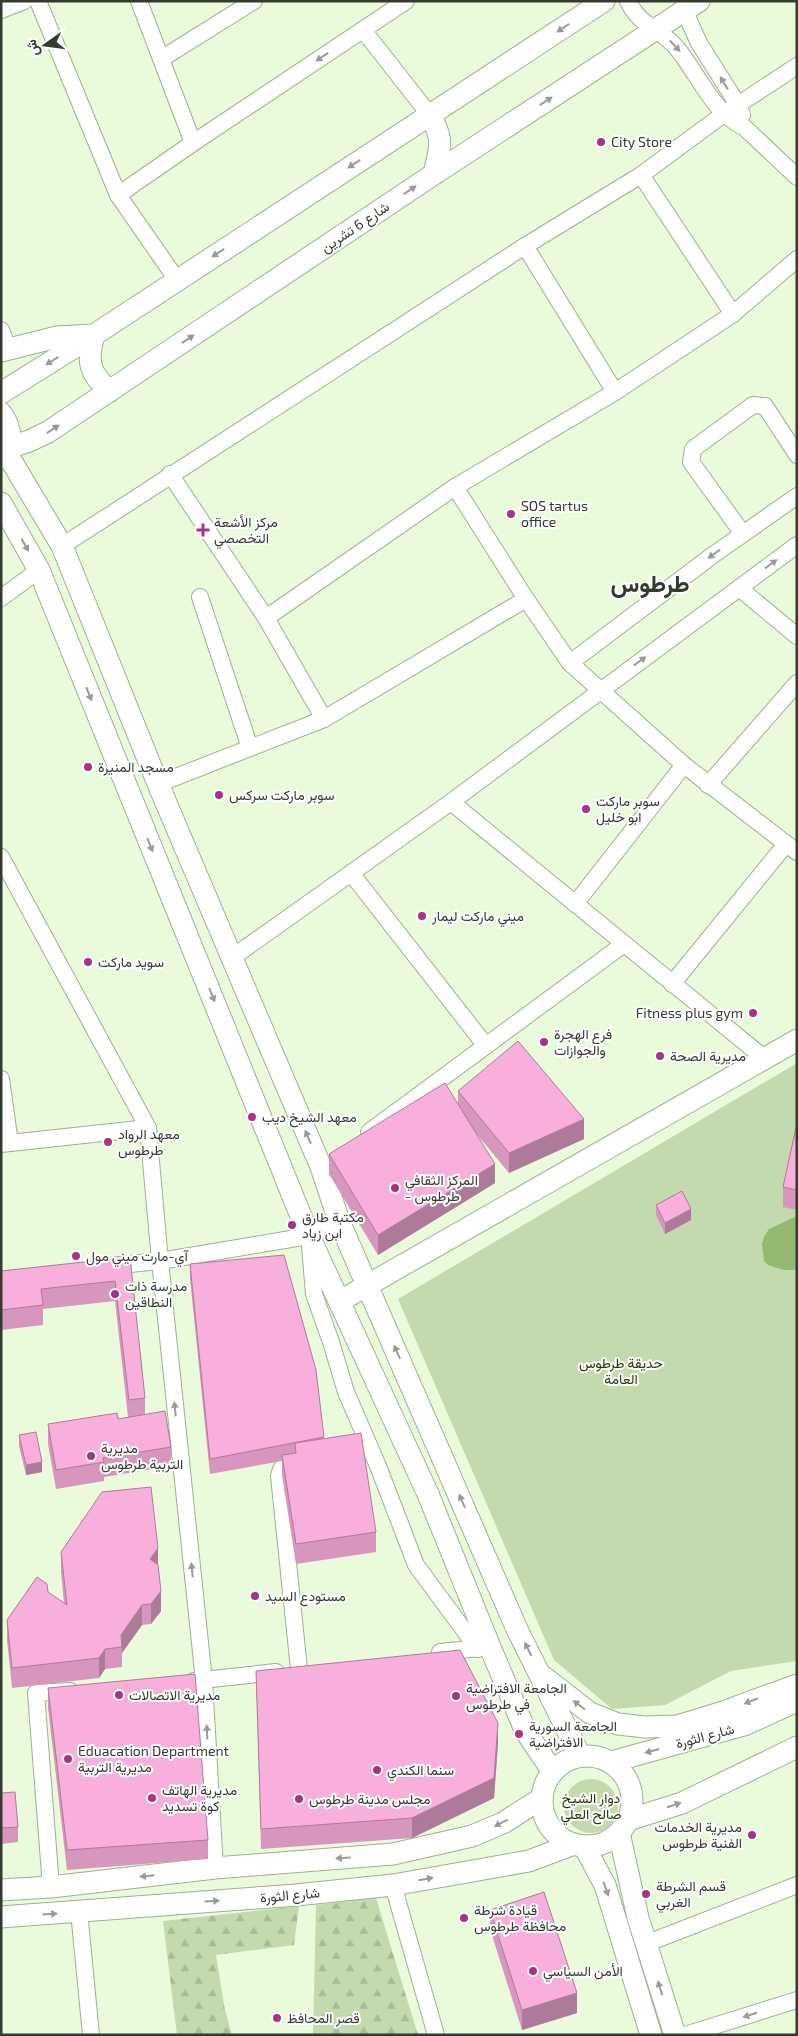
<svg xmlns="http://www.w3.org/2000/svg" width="798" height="2036" font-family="'Exo 2',Vazirmatn,sans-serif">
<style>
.forest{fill:url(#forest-firs)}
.park{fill:#c2daae}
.water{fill:#95b973}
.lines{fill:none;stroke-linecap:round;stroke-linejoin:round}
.minor-casing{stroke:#9eaf91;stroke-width:18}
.major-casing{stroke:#9eaf91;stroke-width:23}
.minor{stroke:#fff;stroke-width:16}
.major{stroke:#fff;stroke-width:21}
.wall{fill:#d696bd}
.shaded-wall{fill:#ae7a9a}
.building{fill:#f9afdc;stroke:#ae7a9a}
.oneway{fill:#999c96}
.poi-dot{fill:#aa3186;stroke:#fff;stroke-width:2}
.labels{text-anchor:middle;stroke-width:4;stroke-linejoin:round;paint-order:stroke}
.poi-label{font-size:14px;fill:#333a2e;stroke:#fff;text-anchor:start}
.street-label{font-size:14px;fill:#333a2e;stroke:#fff}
.park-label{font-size:14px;fill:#223905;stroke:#fff}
.town-label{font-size:24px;font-weight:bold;fill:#333a2e;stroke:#fff}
</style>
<defs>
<pattern id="forest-firs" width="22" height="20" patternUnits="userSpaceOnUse" patternTransform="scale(1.25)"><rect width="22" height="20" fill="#c2daae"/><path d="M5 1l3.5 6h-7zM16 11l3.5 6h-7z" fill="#a7bc96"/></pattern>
</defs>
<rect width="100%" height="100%" fill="#eafbdc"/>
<g class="forest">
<polygon points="376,1898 418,2035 313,2035 316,1905"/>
<polygon points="299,1906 294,1945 216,1955 225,2010 232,2035 177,2035 163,1921"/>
</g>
<g class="park">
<polygon points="797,1063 797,1661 731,1671 665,1705 612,1709 554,1660 398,1299"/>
<circle cx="591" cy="1806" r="27"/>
</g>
<polygon class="water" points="797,1216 797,1270 784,1270 768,1265 764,1261 762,1244 764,1237 769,1229"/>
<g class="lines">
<g class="minor-casing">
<g id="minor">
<polyline points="38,1 118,195 177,280"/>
<polyline points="139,1 193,143"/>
<path d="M628,1c11,24 30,27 47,45 22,25 38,68 69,81l53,50"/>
<polyline points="684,1 689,21 699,43 738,105 742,115"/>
<polyline points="1,10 24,1"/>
<polyline points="363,30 429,114"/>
<polyline points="161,59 254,1"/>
<polyline points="641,175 733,314"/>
<polyline points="118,195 193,143 406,1"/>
<polyline points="525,246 615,392"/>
<polyline points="1,330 8,348"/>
<polyline points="170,474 266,618 324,719"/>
<polyline points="455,487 526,599 570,663 684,765 797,852"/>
<polyline points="743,534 691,462 693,449 753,405 765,406 797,455"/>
<polyline points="62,546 525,246 641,175 724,114 797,66"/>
<polyline points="739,588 797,636"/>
<polyline points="200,597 250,748"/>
<polyline points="1,598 39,570"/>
<polyline points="266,618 455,487 615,392 733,314 797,259"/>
<polyline points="570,663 713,555 797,496"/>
<polyline points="158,784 324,719 526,599"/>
<polyline points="708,785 797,683"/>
<polyline points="451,802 764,1058"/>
<polyline points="1,857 148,1128 160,1261 204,1681 215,1868"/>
<polyline points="351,873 486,1046"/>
<polyline points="575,904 684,765"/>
<polyline points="233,957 451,802 797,545"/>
<polyline points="672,984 786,844"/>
<polyline points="1,1079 10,1143"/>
<polyline points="369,1132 624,944"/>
<polyline points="1,1144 148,1128"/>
<polyline points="310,1246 314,1294 331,1342 346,1392 378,1466 416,1565 478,1649"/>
<polyline points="110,1266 160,1261 309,1236 339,1221"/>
<polyline points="440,1652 490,1647"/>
<path d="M299,1669l-20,-193c3,-13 8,-16 21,-18"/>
<polyline points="194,1681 276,1672"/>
<polyline points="393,1885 436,2035"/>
<polyline points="51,1887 36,1693 70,1691"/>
<polyline points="79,1911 91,2035"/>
<polyline points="645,1944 797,1885"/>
<polyline points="685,2035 797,2000"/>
</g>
</g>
<g class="major-casing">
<g id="major">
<path d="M429,114c16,26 11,33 5,60"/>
<path d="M1,351l56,-14 37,-2c-7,25 -6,38 16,56"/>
<polyline points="1,393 94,335 604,1"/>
<path d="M1,413c11,15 12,30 0,45"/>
<polyline points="8,448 29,441 48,432 434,174 699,1"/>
<polyline points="6,452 62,546 158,784 321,1167 339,1221 516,1627 580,1756"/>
<polyline points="1,503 39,570 309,1236 428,1494 490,1647 526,1732 553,1772"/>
<polyline points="340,1301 797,1040"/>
<polyline points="545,1678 590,1713 618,1724 645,1727 677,1726 720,1713 797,1685"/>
<circle cx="587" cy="1801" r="45"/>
<polyline points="611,1762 744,1725 797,1701"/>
<polyline points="628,1820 682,1803 797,1747"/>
<polyline points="619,1833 638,1918 675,2035"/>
<polyline points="584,1846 605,1885 651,2035"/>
<polyline points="1,1890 51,1887 215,1868 393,1854 472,1836 503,1823 542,1798"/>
<polyline points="1,1917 296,1895 393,1885 529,1861 574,1844"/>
</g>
</g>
<use href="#minor" class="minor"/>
<use href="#major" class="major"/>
</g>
<g class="wall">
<polygon points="458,1091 584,1139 509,1173 475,1132 495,1183 378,1255 329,1174 329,1154 458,1103"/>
<polygon points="797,1123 797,1210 783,1207 783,1187"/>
<polygon points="656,1205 691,1220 665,1234 656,1215"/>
<polygon points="130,1257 145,1398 145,1414 171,1447 171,1466 104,1477 104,1481 56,1489 48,1444 48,1424 118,1419 128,1417 115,1301 43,1309 43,1325 1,1330 1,1271"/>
<polygon points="190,1264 316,1370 324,1439 376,1532 376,1552 296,1564 282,1475 282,1461 210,1474 190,1279"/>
<polygon points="19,1435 42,1472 26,1475 19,1446"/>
<polygon points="61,1552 158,1566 161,1611 151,1624 142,1625 122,1653 122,1667 105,1669 99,1678 12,1688 7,1640 7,1620 48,1592 64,1603 61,1572"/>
<polygon points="256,1671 498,1743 494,1798 412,1838 261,1849"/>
<polygon points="48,1688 208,1840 208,1859 67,1870 48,1708"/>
<polygon points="1,1793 18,1827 18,1842 1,1844"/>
<polygon points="490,1910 577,2013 522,2030 490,1929"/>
</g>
<g class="shaded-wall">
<polygon points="584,1119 584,1139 509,1173 509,1153"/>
<polygon points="495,1164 495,1183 378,1255 378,1235"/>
<polygon points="691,1209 691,1220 665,1234 665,1223"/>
<polygon points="42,1462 42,1472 26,1475 26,1465"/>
<polygon points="158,1548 158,1568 150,1559"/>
<polygon points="161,1591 161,1611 151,1624 151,1604"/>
<polygon points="142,1605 142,1625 122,1653 121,1635"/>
<polygon points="105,1649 105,1669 99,1678 99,1658"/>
<polygon points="498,1723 498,1743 494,1798 412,1838 412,1818"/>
<polygon points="577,1993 577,2013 522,2030 522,2010"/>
</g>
<g class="building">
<polygon points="518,1041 584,1119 509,1153 458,1091"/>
<polygon points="445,1083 495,1164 378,1235 329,1154"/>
<polygon points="797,1123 797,1190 783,1187"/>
<polygon points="682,1191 691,1209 665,1223 656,1205"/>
<polygon points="284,1255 316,1370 324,1437 210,1459 190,1264"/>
<polygon points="130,1257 145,1398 129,1400 115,1281 41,1289 43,1305 1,1310 1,1271"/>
<polygon points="165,1411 171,1447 103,1458 104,1462 56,1470 48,1424 117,1413 118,1419"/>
<polygon points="36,1432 42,1462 26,1465 19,1435"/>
<polygon points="361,1433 376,1532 296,1544 282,1455 296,1453 295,1443"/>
<polygon points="151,1487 158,1548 150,1559 158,1565 161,1591 151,1604 142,1605 121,1635 122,1647 105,1649 99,1658 12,1668 7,1620 37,1577 47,1584 48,1592 67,1605 61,1552 102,1492"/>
<polygon points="460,1650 498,1723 494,1778 412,1818 261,1829 256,1671"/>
<polygon points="195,1674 208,1840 67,1850 48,1688"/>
<polygon points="15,1792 18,1827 1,1828 1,1793"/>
<polygon points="544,1892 577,1993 522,2010 490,1910"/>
</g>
<defs><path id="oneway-solid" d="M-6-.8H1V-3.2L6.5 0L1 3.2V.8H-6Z" transform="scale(1.25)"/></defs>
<g class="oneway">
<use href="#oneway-solid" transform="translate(563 28) rotate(147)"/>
<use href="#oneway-solid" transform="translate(675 46) rotate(47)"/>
<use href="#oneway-solid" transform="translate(322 57) rotate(146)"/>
<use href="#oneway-solid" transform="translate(724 83) rotate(-122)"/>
<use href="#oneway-solid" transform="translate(546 101) rotate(-33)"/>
<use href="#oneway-solid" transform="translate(354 164) rotate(147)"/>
<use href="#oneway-solid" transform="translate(410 190) rotate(-34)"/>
<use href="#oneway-solid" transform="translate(218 253) rotate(147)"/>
<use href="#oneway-solid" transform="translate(188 339) rotate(-34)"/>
<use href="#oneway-solid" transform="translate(52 361) rotate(148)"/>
<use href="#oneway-solid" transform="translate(53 429) rotate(-33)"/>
<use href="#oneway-solid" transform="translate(25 545) rotate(61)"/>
<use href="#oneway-solid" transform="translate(714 554) rotate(144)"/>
<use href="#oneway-solid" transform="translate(771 564) rotate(-36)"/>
<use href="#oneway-solid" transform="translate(640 661) rotate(-36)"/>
<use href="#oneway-solid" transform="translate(89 694) rotate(68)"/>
<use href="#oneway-solid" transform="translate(150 845) rotate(68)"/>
<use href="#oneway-solid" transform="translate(212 995) rotate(68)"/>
<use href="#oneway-solid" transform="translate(308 1137) rotate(-113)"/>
<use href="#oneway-solid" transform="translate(397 1352) rotate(-114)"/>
<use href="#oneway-solid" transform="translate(175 1409) rotate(-96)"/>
<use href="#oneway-solid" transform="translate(462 1501) rotate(-114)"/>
<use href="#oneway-solid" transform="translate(192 1570) rotate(-96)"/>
<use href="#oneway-solid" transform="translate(528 1649) rotate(-116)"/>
<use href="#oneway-solid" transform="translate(751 1701) rotate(159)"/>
<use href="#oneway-solid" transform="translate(579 1705) rotate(-143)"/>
<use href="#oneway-solid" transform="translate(207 1732) rotate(-93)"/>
<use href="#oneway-solid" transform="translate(652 1751) rotate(165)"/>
<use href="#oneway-solid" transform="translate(674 1805) rotate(-18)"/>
<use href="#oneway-solid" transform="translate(501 1823) rotate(153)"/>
<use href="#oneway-solid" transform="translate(343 1858) rotate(176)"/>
<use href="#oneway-solid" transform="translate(147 1876) rotate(174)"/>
<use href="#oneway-solid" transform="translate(426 1879) rotate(-10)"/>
<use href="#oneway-solid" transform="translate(606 1889) rotate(70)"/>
<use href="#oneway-solid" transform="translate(212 1901) rotate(-4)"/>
<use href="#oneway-solid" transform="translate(50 1914) rotate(-4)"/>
<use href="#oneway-solid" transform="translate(660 1988) rotate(-108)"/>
<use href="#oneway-solid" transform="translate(750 2015) rotate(162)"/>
</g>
<g class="poi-dot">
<circle cx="601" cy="142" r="5"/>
<circle cx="511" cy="514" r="5"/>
<path d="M200.5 522.5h5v5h5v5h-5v5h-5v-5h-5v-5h5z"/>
<circle cx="88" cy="767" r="5"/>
<circle cx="219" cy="795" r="5"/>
<circle cx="586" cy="809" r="5"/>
<circle cx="422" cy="916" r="5"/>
<circle cx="88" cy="962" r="5"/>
<circle cx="753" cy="1013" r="5"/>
<circle cx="544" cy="1042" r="5"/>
<circle cx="660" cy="1056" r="5"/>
<circle cx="252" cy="1117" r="5"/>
<circle cx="108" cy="1142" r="5"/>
<circle cx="395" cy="1188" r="5"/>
<circle cx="292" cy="1225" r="5"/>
<circle cx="76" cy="1256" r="5"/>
<circle cx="115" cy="1294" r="5"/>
<circle cx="91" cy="1456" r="5"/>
<circle cx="255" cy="1596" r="5"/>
<circle cx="119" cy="1695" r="5"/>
<circle cx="456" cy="1696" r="5"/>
<circle cx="519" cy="1734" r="5"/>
<circle cx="68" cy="1759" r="5"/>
<circle cx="377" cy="1770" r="5"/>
<circle cx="152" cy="1798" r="5"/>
<circle cx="299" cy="1799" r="5"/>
<circle cx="752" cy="1835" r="5"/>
<circle cx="646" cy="1894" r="5"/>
<circle cx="464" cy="1918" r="5"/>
<circle cx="533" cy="1971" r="5"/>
<circle cx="277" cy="2018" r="5"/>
</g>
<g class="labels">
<g class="poi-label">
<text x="611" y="147">City Store</text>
<text x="521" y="511">SOS tartus<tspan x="521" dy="16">office</tspan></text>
<text x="214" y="527">مركز الأشعة<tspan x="214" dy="16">التخصصي</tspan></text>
<text x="98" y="772">مسجد المنيرة</text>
<text x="229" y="800">سوبر ماركت سركس</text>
<text x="596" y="806">سوبر ماركت<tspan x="596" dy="16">ابو خليل</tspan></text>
<text x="432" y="921">ميني ماركت ليمار</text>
<text x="98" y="967">سويد ماركت</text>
<text x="743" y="1018" text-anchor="end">Fitness plus gym</text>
<text x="554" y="1039">فرع الهجرة<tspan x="554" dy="16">والجوازات</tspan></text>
<text x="670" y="1061">مديرية الصحة</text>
<text x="262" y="1122">معهد الشيخ ديب</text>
<text x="118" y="1139">معهد الرواد<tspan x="118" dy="16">طرطوس</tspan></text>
<text x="405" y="1185">المركز الثقافي<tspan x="405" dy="16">- طرطوس</tspan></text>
<text x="302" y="1222">مكتبة طارق<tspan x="302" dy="16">ابن زياد</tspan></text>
<text x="86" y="1261">آي-مارت ميني مول</text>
<text x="125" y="1291">مدرسة ذات<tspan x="125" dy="16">النطاقين</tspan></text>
<text x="101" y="1453">مديرية<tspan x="101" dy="16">التربية طرطوس</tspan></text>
<text x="265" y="1601">مستودع السيد</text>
<text x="466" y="1693">الجامعة الافتراضية<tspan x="466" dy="16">في طرطوس</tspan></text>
<text x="129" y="1700">مديرية الاتصالات</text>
<text x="529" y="1731">الجامعة السورية<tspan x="529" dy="16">الافتراضية</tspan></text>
<text x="78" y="1756">Eduacation Department<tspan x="78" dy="16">مديرية التربية</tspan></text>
<text x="387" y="1775">سنما الكندي</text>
<text x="162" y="1795">مديرية الهاتف<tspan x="162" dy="16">كوة تسديد</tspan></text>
<text x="309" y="1804">مجلس مدينة طرطوس</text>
<text x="742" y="1832" text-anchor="end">مديرية الخدمات<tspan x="742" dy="16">الفنية طرطوس</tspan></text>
<text x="656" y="1891">قسم الشرطة<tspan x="656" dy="16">الغربي</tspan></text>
<text x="474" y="1915">قيادة شرطة<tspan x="474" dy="16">محافظة طرطوس</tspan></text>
<text x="543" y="1976">الأمن السياسي</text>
<text x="287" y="2023">قصر المحافظ</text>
</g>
<g class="street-label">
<text transform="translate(355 227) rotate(-34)" y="5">شارع 6 تشرين</text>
<text transform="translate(705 1736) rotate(-15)" y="5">شارع الثورة</text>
<text transform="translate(290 1895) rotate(-5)" y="5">شارع الثورة</text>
</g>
<g class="park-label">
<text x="621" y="1368">حديقة طرطوس<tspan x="621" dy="16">العامة</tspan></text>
<text x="591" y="1803">دوار الشيخ<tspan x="591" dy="16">صالح العلي</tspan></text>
</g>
<g class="town-label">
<text x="650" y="592">طرطوس</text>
</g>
</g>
<rect width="798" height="2036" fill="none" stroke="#333a2e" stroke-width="5"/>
<g transform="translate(45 45) rotate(256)" stroke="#ffffff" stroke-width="4" paint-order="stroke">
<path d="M0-4L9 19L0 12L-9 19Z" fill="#333a2e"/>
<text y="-8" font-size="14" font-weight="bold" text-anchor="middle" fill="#333a2e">ش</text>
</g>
</svg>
